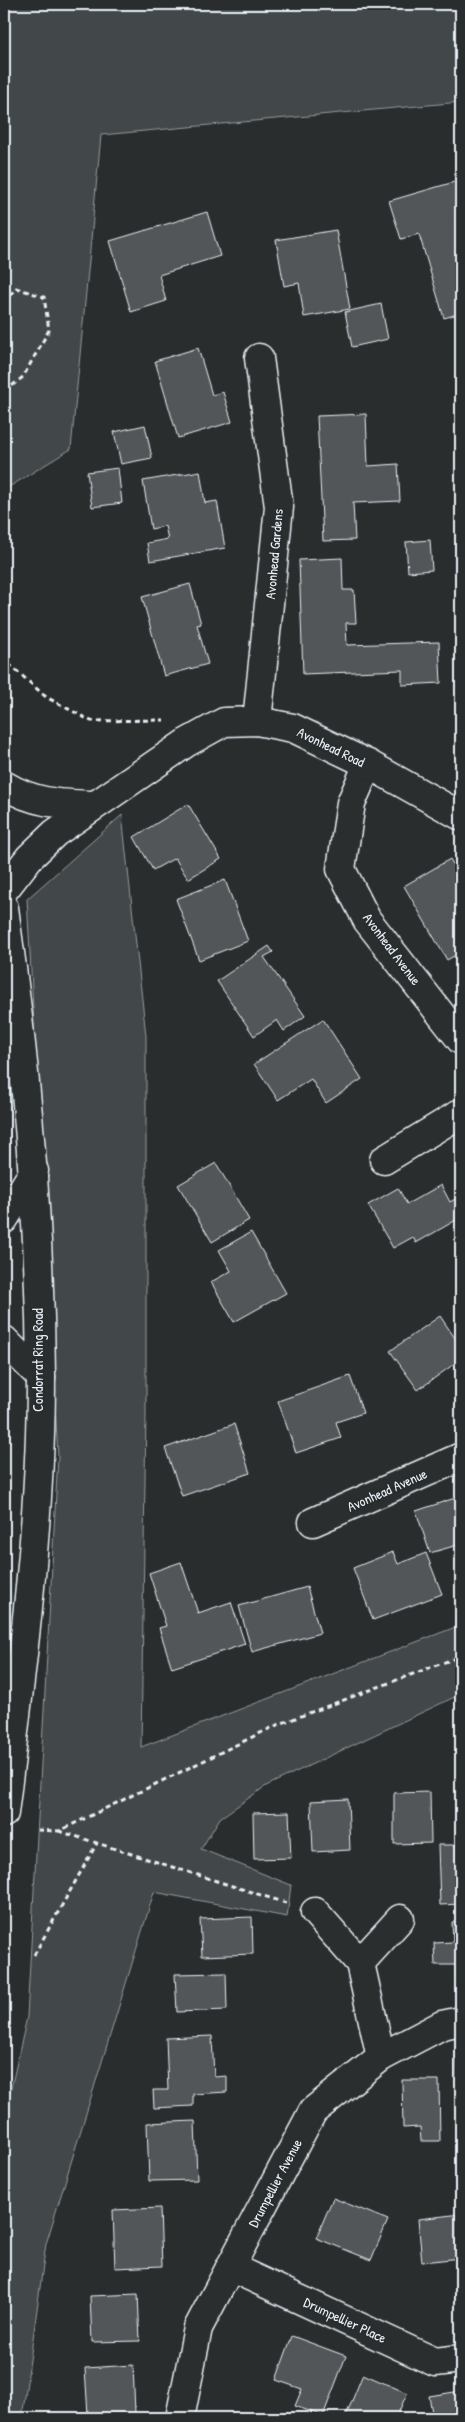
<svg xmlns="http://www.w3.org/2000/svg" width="465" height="2422" font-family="'Patrick Hand',sans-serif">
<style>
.green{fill:#424648;stroke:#959ca0}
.building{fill:#535759;stroke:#e8f1f8}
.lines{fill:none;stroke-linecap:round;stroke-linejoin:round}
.minor-casing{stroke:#e8f1f8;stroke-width:31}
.path{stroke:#e8f1f8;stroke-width:3;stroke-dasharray:5 4;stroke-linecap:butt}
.minor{stroke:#2a2d2e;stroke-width:28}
.labels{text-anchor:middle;stroke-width:4;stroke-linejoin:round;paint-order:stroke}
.street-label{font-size:14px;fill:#e8f1f8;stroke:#2a2d2e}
</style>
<rect width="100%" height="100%" fill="#2a2d2e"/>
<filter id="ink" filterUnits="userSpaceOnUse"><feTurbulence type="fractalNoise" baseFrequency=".02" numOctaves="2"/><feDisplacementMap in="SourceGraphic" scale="10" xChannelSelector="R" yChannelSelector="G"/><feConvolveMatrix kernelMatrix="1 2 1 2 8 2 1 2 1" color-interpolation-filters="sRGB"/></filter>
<g filter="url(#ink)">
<g class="green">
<polygon points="4,4 461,4 461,102 101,135 71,449 4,490"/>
<polygon points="122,815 146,1036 146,1412 141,1747 461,1625 461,1694 266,1786 220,1818 201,1849 291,1885 287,1917 154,1892 46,2244 22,2418 4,2418 4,2120 27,2017 58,1457 27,899"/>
</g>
<g class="building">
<polygon points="461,180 461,220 456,221 461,241 461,313 444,318 419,234 401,239 389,201"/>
<polygon points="207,212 220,256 159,275 166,301 131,312 110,241"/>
<polygon points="336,230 350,309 304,317 299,283 284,286 276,240"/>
<polygon points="381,304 388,339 352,347 345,312"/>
<polygon points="198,348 212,395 223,392 232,422 178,438 155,361"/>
<polygon points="461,364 461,383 456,366"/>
<polygon points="366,414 368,466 398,464 400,501 353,503 355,540 323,541 317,416"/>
<polygon points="145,425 152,458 121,464 114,432"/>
<polygon points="118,468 122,503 92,507 87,472"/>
<polygon points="200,471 205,503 217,501 225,548 150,561 147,543 168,539 165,526 151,529 143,481"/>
<polygon points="430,540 432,570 408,572 406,542"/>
<polygon points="342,558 343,590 354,590 356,623 346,623 347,645 439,642 441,683 402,685 402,670 303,674 299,560"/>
<polygon points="190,584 201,624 197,625 208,664 164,676 142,597"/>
<polygon points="188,804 221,859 188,879 175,858 153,870 134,837"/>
<polygon points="450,859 461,878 461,919 458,921 461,927 461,952 447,960 404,886"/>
<polygon points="225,880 248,941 199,960 176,899"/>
<polygon points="269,946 273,952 264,957 305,1016 284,1031 277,1020 254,1036 217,981"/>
<polygon points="323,1019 362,1079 326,1103 311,1079 278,1100 254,1064"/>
<polygon points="216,1163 249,1220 212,1242 178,1185"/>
<polygon points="441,1185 450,1202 461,1196 461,1224 458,1219 416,1243 413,1237 393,1248 368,1205 398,1188 407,1204"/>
<polygon points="251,1232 286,1293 234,1322 211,1282 231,1271 219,1250"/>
<polygon points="440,1316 461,1347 461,1359 418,1390 390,1351"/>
<polygon points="350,1376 363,1413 336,1422 341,1438 296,1453 278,1401"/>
<polygon points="234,1424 250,1473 182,1496 165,1448"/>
<polygon points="461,1496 461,1544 430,1553 416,1511"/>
<polygon points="393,1552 398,1564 426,1553 442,1594 373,1620 353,1568"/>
<polygon points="181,1562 198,1613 231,1602 245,1644 172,1668 159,1628 166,1626 149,1573"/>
<polygon points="307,1587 320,1633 252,1652 239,1606"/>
<polygon points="430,1792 431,1843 394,1844 394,1793"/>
<polygon points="348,1799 350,1850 313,1852 311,1801"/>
<polygon points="289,1812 291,1858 254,1859 253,1813"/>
<polygon points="438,1845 461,1845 461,1904 440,1905"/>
<polygon points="252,1917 253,1954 202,1956 200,1919"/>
<polygon points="452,1922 461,1922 461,1975 456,1975 456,1965 435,1965 434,1943 453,1942"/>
<polygon points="226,1973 227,2010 177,2012 175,1974"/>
<polygon points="212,2036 214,2077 227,2076 227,2092 193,2094 193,2106 154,2108 153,2090 168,2090 166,2038"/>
<polygon points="457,2056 461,2056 461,2101 458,2101"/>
<polygon points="402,2080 439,2080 440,2141 421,2141 420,2127 403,2128"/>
<polygon points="195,2121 197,2180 149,2181 147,2123"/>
<polygon points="333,2198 388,2220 371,2260 316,2238"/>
<polygon points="160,2208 162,2266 115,2268 113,2210"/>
<polygon points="461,2214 461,2258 422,2262 418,2219"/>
<polygon points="138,2294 140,2341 92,2342 90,2296"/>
<polygon points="292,2336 346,2356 323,2416 295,2406 302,2389 276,2380"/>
<polygon points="133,2365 135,2413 88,2415 85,2368"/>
<polygon points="363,2374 407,2393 398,2414 409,2418 345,2418"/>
<polygon points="461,2391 461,2418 433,2418 429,2396"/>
</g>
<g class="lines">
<g class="minor-casing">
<g id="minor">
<polyline points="257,721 279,507 259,358"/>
<polyline points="368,764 351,803 341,869 367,920 461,1040"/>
<path d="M4,785c30,18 54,19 89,20"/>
<polyline points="4,890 29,858 55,833 186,743 224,722 257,721 293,728 368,764 461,816"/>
<path d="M4,908c22,156 36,311 37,468 0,146 -19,292 -37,437"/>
<polyline points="384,1160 461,1113"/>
<polyline points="4,1219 34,1171"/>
<polyline points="4,1340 41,1377"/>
<polyline points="313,1522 461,1457"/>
<polyline points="315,1912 360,1963 381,2057"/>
<polyline points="360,1963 400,1919"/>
<polyline points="230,2267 435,2362 461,2359"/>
<polyline points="180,2418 198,2328 313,2111 381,2057 442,2025 461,2021"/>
</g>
</g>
<g class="path">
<polyline points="4,302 16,288 44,297 49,330 23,377 4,392"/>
<polyline points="4,646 10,665 46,697 91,721 164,720"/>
<polyline points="38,1830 59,1831 277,1725 461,1656"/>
<polyline points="59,1831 286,1903"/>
<polyline points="34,1955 97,1843"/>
</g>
<use href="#minor" class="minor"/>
</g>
</g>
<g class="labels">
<g class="street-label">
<text transform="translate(274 554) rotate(-85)" y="5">Avonhead Gardens</text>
<text transform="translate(331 747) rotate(26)" y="5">Avonhead Road</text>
<text transform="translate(392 949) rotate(53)" y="5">Avonhead Avenue</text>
<text transform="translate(38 1360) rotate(-90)" y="5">Condorrat Ring Road</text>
<text transform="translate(387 1490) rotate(-24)" y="5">Avonhead Avenue</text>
<text transform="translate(275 2183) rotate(-62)" y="5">Drumpellier Avenue</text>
<text transform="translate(345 2320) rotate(25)" y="5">Drumpellier Place</text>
</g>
</g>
<rect width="465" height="2422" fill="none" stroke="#2a2d2e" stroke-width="20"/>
<rect x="10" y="10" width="445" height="2402" fill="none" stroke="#e8f1f8" stroke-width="2" filter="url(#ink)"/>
</svg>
